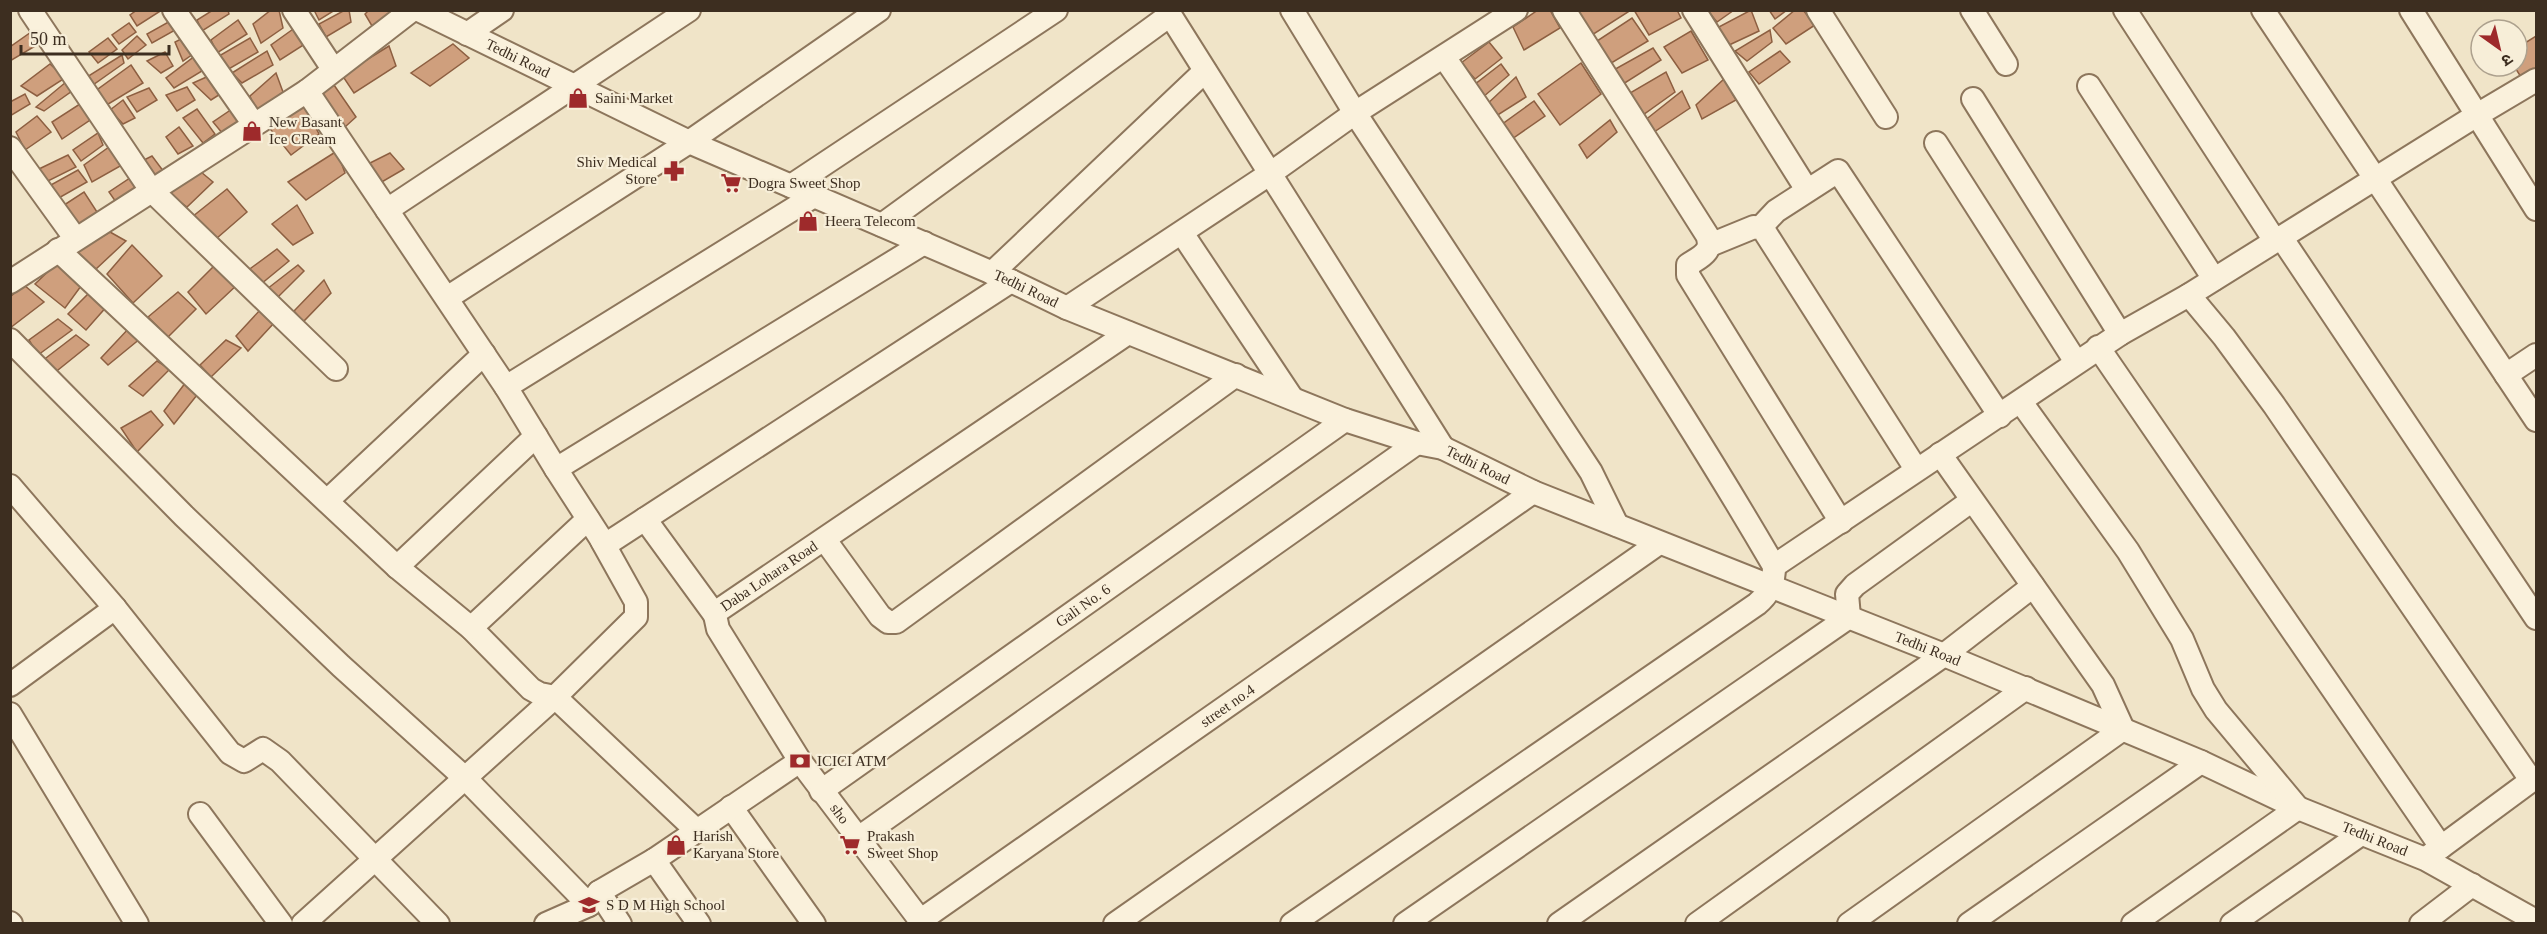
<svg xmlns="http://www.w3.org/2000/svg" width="2547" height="934" font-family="'Times New Roman','Noto Sans Devanagari',serif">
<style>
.building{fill:#cf9f7d;stroke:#8d5f41;stroke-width:1.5}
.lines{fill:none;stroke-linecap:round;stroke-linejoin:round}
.minor-casing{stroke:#8d765c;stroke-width:26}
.minor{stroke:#faf1dc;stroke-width:22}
.labels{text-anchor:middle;stroke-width:4.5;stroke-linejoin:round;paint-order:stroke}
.street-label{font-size:15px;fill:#3d2e20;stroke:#f7eed8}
.poi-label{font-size:15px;fill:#3d2e20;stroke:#f7eed8;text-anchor:start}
</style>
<rect width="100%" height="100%" fill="#f0e4c8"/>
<g class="building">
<polygon points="137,10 162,10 137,26 130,15"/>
<polygon points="213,10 228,10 229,14 202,31 197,20"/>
<polygon points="271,10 279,10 283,28 261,43 253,24"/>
<polygon points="314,10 335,10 319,20"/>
<polygon points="345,10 349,10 351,22 326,37 319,24"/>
<polygon points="369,10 393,10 372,26 365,14"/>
<polygon points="1538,10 1550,10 1560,28 1524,50 1513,27"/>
<polygon points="1576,10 1627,10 1628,12 1592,35"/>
<polygon points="1634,10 1677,10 1681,18 1649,35"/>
<polygon points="1707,10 1734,10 1717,22"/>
<polygon points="1751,10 1759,31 1727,46 1715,29"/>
<polygon points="1769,10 1787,10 1775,19"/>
<polygon points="1795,10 1803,10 1815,25 1786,44 1773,28"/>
<polygon points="1632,18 1648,41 1608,65 1594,43"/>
<polygon points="172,20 177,29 152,43 147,34"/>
<polygon points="238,20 247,34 217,53 211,40"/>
<polygon points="129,23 136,32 119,44 112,35"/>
<polygon points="296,27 305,44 280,60 271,45"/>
<polygon points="34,30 42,42 10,61 10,47"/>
<polygon points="1770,30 1772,42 1747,61 1735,51"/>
<polygon points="1691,31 1708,60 1682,73 1664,47"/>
<polygon points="137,36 146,45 128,59 122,50"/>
<polygon points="2536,36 2536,78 2526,85 2514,66 2517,66 2517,48"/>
<polygon points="108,38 117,49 98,63 89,52"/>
<polygon points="183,38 196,52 183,61 175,42"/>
<polygon points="250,38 258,52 227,70 219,56"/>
<polygon points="1489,42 1502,58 1475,79 1461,63"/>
<polygon points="453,44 469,58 430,86 411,73"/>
<polygon points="389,46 396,66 354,93 342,75"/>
<polygon points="1653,48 1661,60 1620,86 1610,72"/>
<polygon points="267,51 273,65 242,83 232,73"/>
<polygon points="1780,51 1790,62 1759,84 1749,72"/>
<polygon points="165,52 173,66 161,73 147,61"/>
<polygon points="122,55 124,63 90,87 82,80"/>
<polygon points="195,56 202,71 174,88 166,78"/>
<polygon points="1581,63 1601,94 1560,125 1538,94"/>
<polygon points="50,64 65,78 37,96 21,86"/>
<polygon points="1501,64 1509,75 1483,97 1474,85"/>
<polygon points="131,65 143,83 105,106 94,92"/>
<polygon points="1666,72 1675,92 1640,117 1630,93"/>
<polygon points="276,73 283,92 256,113 250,96"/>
<polygon points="211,75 225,91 211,100 193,83"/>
<polygon points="1516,77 1526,97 1493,118 1485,106"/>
<polygon points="1724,79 1736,100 1702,119 1696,105"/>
<polygon points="66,82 72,91 44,111 36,107"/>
<polygon points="334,85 356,117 345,127 318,92"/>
<polygon points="187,87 195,100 177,111 166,95"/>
<polygon points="149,88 157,100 137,112 127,97"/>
<polygon points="1682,91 1690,108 1654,132 1644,121"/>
<polygon points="25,94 30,104 10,116 10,102"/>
<polygon points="123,100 135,118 123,124 110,110"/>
<polygon points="302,101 319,134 291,155 267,125"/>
<polygon points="1534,101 1545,116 1512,139 1501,125"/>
<polygon points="83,102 96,116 62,139 52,122"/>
<polygon points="235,107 242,121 223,134 213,122"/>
<polygon points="197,109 215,134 203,143 183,118"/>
<polygon points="37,116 51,132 25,150 16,132"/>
<polygon points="1610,120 1617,132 1587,158 1579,145"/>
<polygon points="179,127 193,146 178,154 166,137"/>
<polygon points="98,133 103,145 81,161 73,150"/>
<polygon points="109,147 122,165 92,182 84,165"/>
<polygon points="337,151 345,173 306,200 288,182"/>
<polygon points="390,153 404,169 380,183 364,166"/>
<polygon points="68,155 76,167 44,183 39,169"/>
<polygon points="152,156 164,172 157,180 140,162"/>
<polygon points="78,170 87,182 57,199 49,186"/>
<polygon points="201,172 213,182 187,207 169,194"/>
<polygon points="130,178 141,191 118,205 109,192"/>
<polygon points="227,189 247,212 217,238 192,217"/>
<polygon points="84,192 99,215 77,230 61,207"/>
<polygon points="297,205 313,233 293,245 272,224"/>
<polygon points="110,232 126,241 96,269 76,252"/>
<polygon points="132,245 162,276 133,303 107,274"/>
<polygon points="277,249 289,261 261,284 247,271"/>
<polygon points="58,262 81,286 65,308 35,284"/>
<polygon points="216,264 239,283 206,314 188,292"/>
<polygon points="298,265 304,271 276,299 267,289"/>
<polygon points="324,280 331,293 303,322 294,311"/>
<polygon points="24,285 44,302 10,328 10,297"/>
<polygon points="90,292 108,305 86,330 68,314"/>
<polygon points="178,292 196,309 168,337 148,317"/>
<polygon points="260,310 274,323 248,351 236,336"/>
<polygon points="58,319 72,330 38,355 29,340"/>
<polygon points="130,327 141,338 108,365 101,358"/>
<polygon points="76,335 89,345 53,374 42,361"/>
<polygon points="226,340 241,348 211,377 200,365"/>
<polygon points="157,361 170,369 143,396 129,386"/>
<polygon points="186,382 197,395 174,424 164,411"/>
<polygon points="151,411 163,425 137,452 121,428"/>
</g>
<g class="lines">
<g class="minor-casing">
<g id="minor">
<polyline points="30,10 151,190 336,369"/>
<polyline points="174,10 253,123"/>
<polyline points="294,10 333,69"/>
<path id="s1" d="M419,10l270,132 322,139 56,27 278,112 72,23 26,5 90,44 411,163 257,107 97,46 127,51 111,62"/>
<polyline points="1167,10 1443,448"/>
<polyline points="1292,10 1355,113 1591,472 1617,525"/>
<path d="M1564,10l143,225c7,17 -7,22 -19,30v10l153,247"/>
<polyline points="1694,10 1807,190"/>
<polyline points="1818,10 1886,117"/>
<polyline points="1972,10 2006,64"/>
<polyline points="2125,10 2275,241"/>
<polyline points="2263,10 2536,420"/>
<polyline points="2411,10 2536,209"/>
<polyline points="467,34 502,10"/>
<polyline points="2089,86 2214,279"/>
<polyline points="307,91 506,387 556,469 924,243"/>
<polyline points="1973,99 2120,334"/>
<polyline points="1936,143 2076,362"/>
<polyline points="10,148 75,238"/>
<polyline points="791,186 1056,10"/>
<polyline points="387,210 689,10"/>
<polyline points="882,225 1170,15"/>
<polyline points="1760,228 1776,211 1838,171 2000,416"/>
<polyline points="1182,233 1292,398"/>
<polyline points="2281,237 2536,618"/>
<polyline points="1710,245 1754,227 1763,229 1916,469"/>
<polyline points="58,250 397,567 471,628 531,689 540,694 555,697 697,831"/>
<polyline points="992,273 1205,71"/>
<polyline points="10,282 307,91 412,10"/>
<polyline points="2189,295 2224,337 2274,405 2531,780"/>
<polyline points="447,298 689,142 879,10"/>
<polyline points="1067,308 1271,173 1355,113 1516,10"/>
<polyline points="10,340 184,516 341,666 465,778 589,905"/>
<polyline points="2098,347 2441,847"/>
<polyline points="2506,375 2536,355"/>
<polyline points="506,387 814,196"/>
<polyline points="2021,402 2128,551 2182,639 2203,689 2216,710 2298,808 2133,924"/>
<polyline points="556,469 605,545 1011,281"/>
<polyline points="10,486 115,608 230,753 244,761 263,749 280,761 438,924"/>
<polyline points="327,501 484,354"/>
<polyline points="645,519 715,615"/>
<polyline points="825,540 880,616 888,622 896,622 1236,375"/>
<polyline points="1774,566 2120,334 2189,295 2477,115 2536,80"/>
<polyline points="397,567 536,436"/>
<polyline points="471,628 588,519"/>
<polyline points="10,685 115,608"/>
<polyline points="10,714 137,924"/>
<path id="s2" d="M800,761l123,163"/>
<path id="s3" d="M821,791l524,-371"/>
<polyline points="731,807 814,924"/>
<polyline points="200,814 281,924"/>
<polyline points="857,839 1417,443"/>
<polyline points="2429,856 2536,777"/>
<polyline points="654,860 699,924"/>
<polyline points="599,892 620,924"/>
<path id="s4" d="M921,920l612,-428"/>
<polyline points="10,923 11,924"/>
<polyline points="303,924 555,697 636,617 636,602 602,541"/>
<path id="s5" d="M546,924l43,-19 10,-13 55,-32 146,-99 -82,-132 -3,-14 4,-5 409,-277"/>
<polyline points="1115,924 1659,543"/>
<path d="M1292,924l465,-320c13,-11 17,-21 17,-38 -102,-175 -215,-342 -330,-509"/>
<polyline points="1405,924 1849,617 1847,594 1855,585 1971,501"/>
<polyline points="1559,924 1944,655 2033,586"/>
<polyline points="1697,924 2026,688"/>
<polyline points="1849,924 2123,729 2103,685 1940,454"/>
<polyline points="1969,924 2201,762"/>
<polyline points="2232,924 2361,834"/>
<polyline points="2421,924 2472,885"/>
</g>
</g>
<use href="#minor" class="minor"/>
</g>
<defs>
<g id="shop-bare" transform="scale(1.62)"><path d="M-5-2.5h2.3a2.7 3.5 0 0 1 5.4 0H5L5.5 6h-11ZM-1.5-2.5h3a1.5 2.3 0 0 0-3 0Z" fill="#9e2a2b" stroke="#f7eed8" stroke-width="2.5" paint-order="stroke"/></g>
<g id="pharmacy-bare" transform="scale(1.62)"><path d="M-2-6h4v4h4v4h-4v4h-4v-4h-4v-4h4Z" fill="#9e2a2b" stroke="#f7eed8" stroke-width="2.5" paint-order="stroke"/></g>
<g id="supermarket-bare" transform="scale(1.62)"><path d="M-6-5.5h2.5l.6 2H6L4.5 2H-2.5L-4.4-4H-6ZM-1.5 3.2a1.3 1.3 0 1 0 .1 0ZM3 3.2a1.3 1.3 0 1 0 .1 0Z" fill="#9e2a2b" stroke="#f7eed8" stroke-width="2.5" paint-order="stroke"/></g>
<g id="bank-bare" transform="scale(1.62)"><path d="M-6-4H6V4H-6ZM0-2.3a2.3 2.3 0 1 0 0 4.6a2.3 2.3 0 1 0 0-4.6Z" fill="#9e2a2b" stroke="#f7eed8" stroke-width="2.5" paint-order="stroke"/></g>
<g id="school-bare" transform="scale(1.62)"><path d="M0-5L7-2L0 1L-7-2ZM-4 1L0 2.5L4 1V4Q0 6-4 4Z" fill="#9e2a2b" stroke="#f7eed8" stroke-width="2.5" paint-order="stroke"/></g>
</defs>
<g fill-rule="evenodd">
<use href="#shop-bare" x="578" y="98"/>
<use href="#shop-bare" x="252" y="131"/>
<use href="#pharmacy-bare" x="674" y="171"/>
<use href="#supermarket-bare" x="731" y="183"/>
<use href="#shop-bare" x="808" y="221"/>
<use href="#bank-bare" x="800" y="761"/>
<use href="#shop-bare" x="676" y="845"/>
<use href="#supermarket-bare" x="850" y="845"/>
<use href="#school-bare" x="589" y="905"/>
</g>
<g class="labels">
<g class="street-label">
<text dy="5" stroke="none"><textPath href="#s1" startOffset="110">Tedhi Road</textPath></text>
<text dy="5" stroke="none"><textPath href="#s1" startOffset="668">Tedhi Road</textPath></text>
<text dy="5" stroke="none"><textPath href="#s1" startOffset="1154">Tedhi Road</textPath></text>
<text dy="5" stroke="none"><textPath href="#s5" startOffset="540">Daba Lohara Road</textPath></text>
<text dy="5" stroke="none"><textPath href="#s3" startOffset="321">Gali No. 6</textPath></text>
<text dy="5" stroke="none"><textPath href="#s1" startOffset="1640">Tedhi Road</textPath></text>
<text dy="5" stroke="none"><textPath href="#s4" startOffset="374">street no.4</textPath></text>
<text dy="5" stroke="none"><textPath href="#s2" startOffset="66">sho</textPath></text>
<text dy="5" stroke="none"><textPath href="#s1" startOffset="2126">Tedhi Road</textPath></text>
</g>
<g class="poi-label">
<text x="595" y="103">Saini Market</text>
<text x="269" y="127">New Basant<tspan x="269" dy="17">Ice CReam</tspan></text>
<text x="657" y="167" text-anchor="end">Shiv Medical<tspan x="657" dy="17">Store</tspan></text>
<text x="748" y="188">Dogra Sweet Shop</text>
<text x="825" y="226">Heera Telecom</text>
<text x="817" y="766">ICICI ATM</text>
<text x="693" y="841">Harish<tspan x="693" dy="17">Karyana Store</tspan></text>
<text x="867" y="841">Prakash<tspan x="867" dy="17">Sweet Shop</tspan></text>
<text x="606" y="910">S D M High School</text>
</g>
</g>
<rect width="2547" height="934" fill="none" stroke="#3d2e20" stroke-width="24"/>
<g transform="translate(2499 48) rotate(146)"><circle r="28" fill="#f7eed8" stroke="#ada18e" stroke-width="1.5"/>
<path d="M0-4.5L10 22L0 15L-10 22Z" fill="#9e2a2b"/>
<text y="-9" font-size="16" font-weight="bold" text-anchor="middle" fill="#3d2e20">उ</text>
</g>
<path d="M21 45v9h148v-9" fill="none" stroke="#3d2e20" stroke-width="3"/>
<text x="30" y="45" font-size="18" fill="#3d2e20" stroke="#f7eed8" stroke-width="4.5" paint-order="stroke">50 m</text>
</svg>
